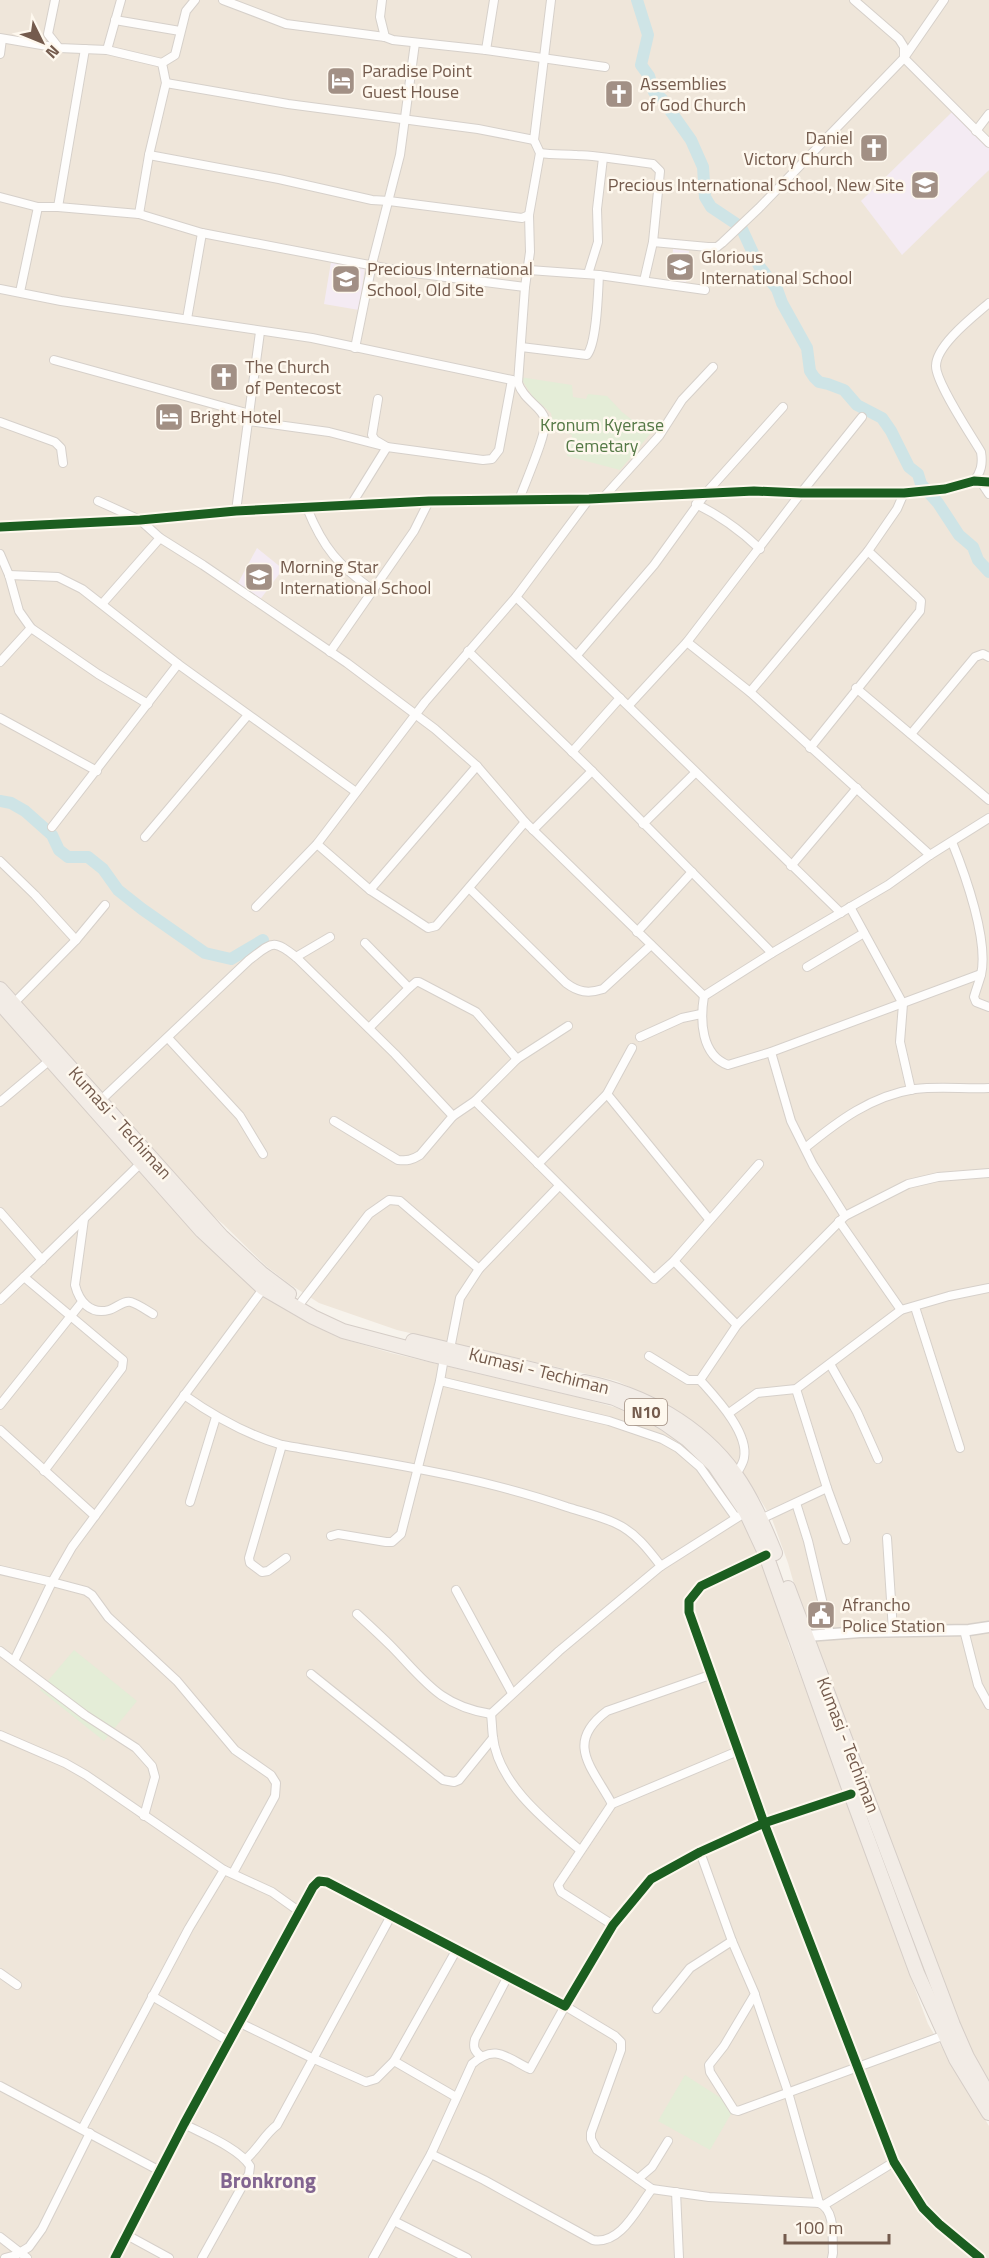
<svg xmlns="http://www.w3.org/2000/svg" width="989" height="2258" font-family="'Titillium Web',sans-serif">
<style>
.residential{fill:#efe6da}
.education{fill:#f4ebf3}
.green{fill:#e4edd7}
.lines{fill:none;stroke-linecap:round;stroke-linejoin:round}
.river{stroke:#cee4e6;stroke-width:12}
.minor-casing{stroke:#d6d0ca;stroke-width:10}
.tertiary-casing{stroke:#d6d0ca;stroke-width:13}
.trunk-casing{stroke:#d5cdc7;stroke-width:16}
.minor{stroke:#fefdfc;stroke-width:8}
.tertiary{stroke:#fefdfc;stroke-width:10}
.trunk{stroke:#f2ece6;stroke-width:14}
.cycleway-casing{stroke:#fef8ee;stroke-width:13}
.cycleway{stroke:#1b5e20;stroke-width:9}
.labels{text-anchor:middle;stroke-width:5;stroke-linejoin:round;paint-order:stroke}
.shield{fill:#fef8ee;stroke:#9d8a7d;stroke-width:1.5}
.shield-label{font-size:16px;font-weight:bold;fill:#745b4d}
.poi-label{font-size:18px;fill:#745b4d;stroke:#fef8ee;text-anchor:start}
.park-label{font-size:18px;fill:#547845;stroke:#fef8ee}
.street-label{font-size:18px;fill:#745b4d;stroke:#fef8ee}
.quarter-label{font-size:21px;font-weight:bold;fill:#826590;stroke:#fef8ee}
</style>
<rect width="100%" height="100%" fill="#f7f3ec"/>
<g class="residential">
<polygon points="0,0 989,0 989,2082 978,2065 957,2022 826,1667 804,1619 788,1563 772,1519 758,1496 720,1446 689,1419 657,1400 617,1381 397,1330 319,1303 288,1283 266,1266 223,1224 212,1215 90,1086 0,981"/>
<polygon points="0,1011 194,1231 256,1288 296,1316 337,1337 391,1353 581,1398 621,1409 655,1426 691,1451 721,1481 754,1539 758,1555 784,1616 788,1643 843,1787 886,1911 928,2024 989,2126 989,2258 0,2258"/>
</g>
<g class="education">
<polygon points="952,112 989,148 989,170 902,255 861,201"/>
<polygon points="673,249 689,251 686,282 671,281"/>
<polygon points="331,262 365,267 359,310 324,304"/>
<polygon points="257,548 283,569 259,601 237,585"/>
</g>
<g class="green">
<polygon points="520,377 572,385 573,397 586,399 588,394 607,396 622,412 650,434 620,470 567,456 572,435 554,428 551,413 533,397"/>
<polygon points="74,1650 137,1701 104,1741 40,1690"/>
<polygon points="685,2075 735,2107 710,2150 658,2121"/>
</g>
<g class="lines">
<g class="river">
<polyline points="637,0 648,35 641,65 649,76 654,92 662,99 691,140 703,167 705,197 711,207 741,227 759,266 777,289 782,303 807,348 810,371 814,377 819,382 828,384 844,390 857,405 882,418 891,431 909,467 918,474 921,484 938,503 959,535 973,547 978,560 989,572"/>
<polyline points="0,801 11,803 25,811 52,835 59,850 68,857 88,857 103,869 118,890 142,909 205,953 231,959 263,940"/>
</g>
<g class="minor-casing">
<g id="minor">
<polyline points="55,0 48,34 59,48"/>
<polyline points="223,0 286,24 385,37 393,40 486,50 605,67"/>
<polyline points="382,0 380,17 385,37"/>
<polyline points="854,0 899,39 904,47 904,58 989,143"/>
<polyline points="115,20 180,31"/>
<polyline points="0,38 59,48 107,50 162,63"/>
<polyline points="107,50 121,0"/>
<polyline points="486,50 494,0"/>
<polyline points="0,54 2,39"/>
<polyline points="166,83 288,104 478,129 534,140"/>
<polyline points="976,131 989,114"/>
<path d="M540,153c13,2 24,1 37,2 26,1 51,6 76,9l7,7 -7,71 -9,39"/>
<polyline points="149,155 279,179 372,200 389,201 522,218 529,215"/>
<polyline points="0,197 38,207 58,207 139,214 202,233 406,272 525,287"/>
<polyline points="58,207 85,49"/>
<polyline points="139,214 149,155 166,83 162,63 175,55 186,11 195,0"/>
<polyline points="653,242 708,247 717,247 722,243 759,208 904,58 944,0"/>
<polyline points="529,270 599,275 705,290"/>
<polyline points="588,274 598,242 597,209 603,158"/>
<polyline points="0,289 61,301 312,338 512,380 518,383"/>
<polyline points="20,292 38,207"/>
<polyline points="187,319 202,233"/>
<path d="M521,347l66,8c10,-12 11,-63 12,-80"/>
<polyline points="355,348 372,264 400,155 415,43"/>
<polyline points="54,360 250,414"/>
<polyline points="249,421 329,432 387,447 483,460 492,459 499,450 512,380"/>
<polyline points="0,422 55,442 61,448 63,463"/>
<path d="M974,481c7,-9 9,-17 7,-29 -10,-17 -45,-69 -45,-86 0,-21 38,-50 53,-63"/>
<polyline points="981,482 989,494"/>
<polyline points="603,498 659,436 682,400 713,367"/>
<path d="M519,500c5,-15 29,-68 26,-80 -2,-13 -21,-19 -27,-37l7,-96 5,-35 -1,-37 11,-62 -6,-13 17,-140"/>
<polyline points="98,501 140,520 160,538 203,565 347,663 435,729 477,766 525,822 704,996"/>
<path d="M696,504c25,12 44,26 64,45"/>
<polyline points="351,505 387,447 375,440 372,435 378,399"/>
<path d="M307,508c16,40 32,58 67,83"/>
<polyline points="236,511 260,332"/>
<polyline points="0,527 140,520 236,511 429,501 589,499 754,491 801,493 904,493 945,489 974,481 989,482"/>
<polyline points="0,554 9,575 19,611 31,628 98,674 148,704"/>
<polyline points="9,575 58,577 82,589 178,664 356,792"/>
<polyline points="516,597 841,913"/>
<polyline points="102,604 160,538"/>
<polyline points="687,642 750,692 930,855"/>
<polyline points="468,651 592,771 772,953"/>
<polyline points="330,652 414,531 429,501"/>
<polyline points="577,655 654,565 706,493 783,407"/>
<polyline points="0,662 31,628"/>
<polyline points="856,688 989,800"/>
<polyline points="750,692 868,551 897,509 904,493"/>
<polyline points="629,705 687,642 801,493 862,417"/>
<polyline points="0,718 97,771"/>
<polyline points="911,734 975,657 983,654 989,657"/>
<polyline points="810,748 920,611 921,601 916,596 868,551"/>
<polyline points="572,752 620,698"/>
<polyline points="643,824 695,773"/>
<polyline points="52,827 178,664"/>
<polyline points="533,830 592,771"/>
<polyline points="145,837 248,715"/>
<path d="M952,842c13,32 37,99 29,133 -2,7 -5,15 -7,22l2,5 13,5"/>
<polyline points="317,844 370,890 428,928 436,926 525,822"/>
<polyline points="0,861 35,895 76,940"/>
<polyline points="791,866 857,788"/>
<path d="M469,888l97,95c12,9 22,11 37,6l48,-44"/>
<polyline points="370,890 477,766"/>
<polyline points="256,907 317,844 425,702 516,597 589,499"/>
<polyline points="850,907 903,1004 900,1042 911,1090"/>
<polyline points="637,932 692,872"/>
<polyline points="365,943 409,988"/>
<polyline points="296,957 330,937"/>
<polyline points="807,967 864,933"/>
<path d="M981,974l-210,78 -43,13c-27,-10 -28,-45 -24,-69l68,-43 116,-68 42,-30 59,-37"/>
<polyline points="13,1004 76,940 105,905"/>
<polyline points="369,1028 409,988 416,982 419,982 476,1012 517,1059"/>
<polyline points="640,1037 682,1018 701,1014"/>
<polyline points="168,1038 240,1116 263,1154"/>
<polyline points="771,1052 791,1121 813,1165 845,1216"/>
<polyline points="607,1094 709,1219"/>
<path d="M100,1101l149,-141c23,-17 23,-22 47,-3l99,97 58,62"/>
<polyline points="475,1101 654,1279 674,1261 759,1164"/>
<polyline points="0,1102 50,1060"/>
<path d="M334,1121l64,39c9,1 14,0 22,-5l33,-39 22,-15 42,-42 51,-33"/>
<path d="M805,1148c33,-27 66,-52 110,-59 23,-3 50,0 74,-1"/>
<polyline points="538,1164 607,1094 632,1048"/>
<polyline points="0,1212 42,1260"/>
<path d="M84,1219l-9,66c4,16 15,30 34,25 7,-2 15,-10 22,-8 7,2 15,8 22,12"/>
<polyline points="839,1221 901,1310"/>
<polyline points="674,1261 737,1325"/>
<polyline points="24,1277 141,1163"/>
<polyline points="0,1300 24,1277 123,1360 122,1368 44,1471"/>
<polyline points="302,1301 369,1214 389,1200 400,1201 479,1269"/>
<polyline points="915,1307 960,1448"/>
<polyline points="450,1349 460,1298 479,1269 559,1186"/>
<polyline points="649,1356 688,1380 700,1380 737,1325 845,1216 908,1184 938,1177 989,1173"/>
<polyline points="830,1364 857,1412 878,1459"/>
<path d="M700,1380c15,17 49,52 44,78 -1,6 -5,11 -8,17"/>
<polyline points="440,1381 609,1421 662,1439 678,1448 700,1467 736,1518"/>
<polyline points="796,1389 827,1488 846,1540"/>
<path d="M184,1395c31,22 61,39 98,50 96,17 193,30 285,62 16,5 33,9 48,16 20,9 33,26 46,43"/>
<polyline points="0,1405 82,1302"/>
<polyline points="729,1413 757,1393 796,1389 901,1310 949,1296 989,1288"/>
<polyline points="0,1430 95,1516"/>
<polyline points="282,1445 249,1558 250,1563 262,1572 268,1571 286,1558"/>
<polyline points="190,1502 216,1417"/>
<polyline points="796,1503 808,1541 830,1634"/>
<polyline points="761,1519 827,1488"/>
<polyline points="331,1536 338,1534 386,1542 392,1542 401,1534 440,1381 444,1358"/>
<polyline points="887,1538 893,1631"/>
<polyline points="766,1555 701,1586 689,1601 689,1612 764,1823 894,2162 923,2208 939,2224 980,2258"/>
<polyline points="0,1570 52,1582 86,1591 92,1595 108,1617 177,1681 235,1750 271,1775 276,1783 275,1796 233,1873"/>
<polyline points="456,1590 512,1693"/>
<path d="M357,1614c12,11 24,22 35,33 33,34 48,59 99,67l68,-63 102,-85 85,-54"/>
<polyline points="964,1630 978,1685 989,1705"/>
<polyline points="0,1651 85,1715 136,1748 152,1766 155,1777 144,1816"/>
<polyline points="14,1661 52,1582 72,1547 266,1285"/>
<polyline points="311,1674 443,1780 454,1782 459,1780 493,1738"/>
<path d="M491,1714c1,8 1,16 2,23 5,47 54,85 87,113"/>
<polyline points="0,1735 65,1763 86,1775 224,1870 272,1892 300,1912"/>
<path d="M612,1804c-20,-37 -48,-61 -5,-93l103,-36"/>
<polyline points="700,1852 732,1941 755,1994 724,2046 709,2065 710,2072 734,2110 738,2111 945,2035"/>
<polyline points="613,1925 561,1892 558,1885 612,1804 738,1751"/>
<polyline points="0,1973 17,1985"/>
<polyline points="755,1995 788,2092 819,2203"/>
<polyline points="152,1996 230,2042"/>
<polyline points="657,2009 690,1968 732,1941"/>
<polyline points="240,2023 312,2058 366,2082 376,2079 394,2061 456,2097"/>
<path d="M481,2056c-7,-5 -8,-9 -6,-17l33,-63"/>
<polyline points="394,2061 457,1949"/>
<polyline points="0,2086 160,2171"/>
<path d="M184,2124c19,10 55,24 66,42l-1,8 -47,84"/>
<polyline points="82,2129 189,1928 224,1870"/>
<path d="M431,2154l53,26 109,60c28,5 44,-32 59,-51"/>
<path d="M246,2159c12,-10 18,-24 31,-34l115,-211"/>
<polyline points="638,2179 652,2167 668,2141"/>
<polyline points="676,2192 679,2258"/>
<polyline points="824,2205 894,2162"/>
<polyline points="394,2221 467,2258"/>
<polyline points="125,2234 169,2258"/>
<polyline points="0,2237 27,2258"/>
<polyline points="5,2258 16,2255 29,2247 42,2229 90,2133"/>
<polyline points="115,2258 184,2124 313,1887 319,1881 327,1882 565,2006 613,1925 651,1879 700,1852 764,1823 851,1794"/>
<path d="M373,2258l58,-104 41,-90c23,-21 35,-6 58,5l35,-63 50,30 6,6v8l-30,83v6l6,11 55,39 57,8 110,6c17,7 13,35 14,50l-1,5"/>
</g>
</g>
<g class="tertiary-casing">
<polyline id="tertiary" points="807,1636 860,1632 969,1630 989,1627"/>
</g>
<g class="trunk-casing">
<g id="trunk">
<polyline points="0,989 222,1237 261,1273 289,1294"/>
<polyline points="0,1003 202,1231 263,1288 313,1317 343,1331 433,1355 614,1398 648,1413 666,1424 687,1439 715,1466 746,1512 766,1555 851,1794 917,1973 956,2059 989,2113"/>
<polyline points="413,1341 563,1377"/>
<path d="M585,1382c58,12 115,43 150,92 17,24 29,52 40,79"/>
<polyline points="788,1588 953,2025 967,2057 989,2096"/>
</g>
</g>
<use href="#minor" class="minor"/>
<use href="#tertiary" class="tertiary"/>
<use href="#trunk" class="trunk"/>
<g class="cycleway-casing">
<g id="cycleway">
<polyline points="0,527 140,520 236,511 429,501 589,499 754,491 801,493 904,493 945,489 974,481 989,482"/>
<polyline points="766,1555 701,1586 689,1601 689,1612 764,1823 894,2162 923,2208 939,2224 980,2258"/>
<polyline points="115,2258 184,2124 313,1887 319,1881 327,1882 565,2006 613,1925 651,1879 700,1852 764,1823 851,1794"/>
</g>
</g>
<use href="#cycleway" class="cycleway"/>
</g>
<defs>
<g id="hotel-square" transform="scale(1.5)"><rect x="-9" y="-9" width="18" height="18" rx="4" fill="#a29085" stroke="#fef8ee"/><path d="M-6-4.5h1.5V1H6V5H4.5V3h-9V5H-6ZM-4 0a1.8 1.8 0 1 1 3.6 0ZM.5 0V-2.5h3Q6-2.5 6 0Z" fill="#fff"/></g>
<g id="church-square" transform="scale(1.5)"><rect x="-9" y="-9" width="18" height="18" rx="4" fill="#a29085" stroke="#fef8ee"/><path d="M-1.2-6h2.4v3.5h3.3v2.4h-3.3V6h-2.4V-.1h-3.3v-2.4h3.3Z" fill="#fff"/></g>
<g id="school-square" transform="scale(1.5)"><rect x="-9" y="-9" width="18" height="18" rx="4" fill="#a29085" stroke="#fef8ee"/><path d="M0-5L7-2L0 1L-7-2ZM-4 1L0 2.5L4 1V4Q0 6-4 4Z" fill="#fff"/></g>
<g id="civic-square" transform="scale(1.5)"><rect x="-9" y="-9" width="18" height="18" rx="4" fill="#a29085" stroke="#fef8ee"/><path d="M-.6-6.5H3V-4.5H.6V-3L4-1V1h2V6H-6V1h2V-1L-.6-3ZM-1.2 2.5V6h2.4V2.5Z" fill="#fff"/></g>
</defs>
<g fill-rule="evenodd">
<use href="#hotel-square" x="341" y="81"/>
<use href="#church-square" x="619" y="94"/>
<use href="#church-square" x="874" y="148"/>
<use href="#school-square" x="925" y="185"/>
<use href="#school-square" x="680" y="267"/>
<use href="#school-square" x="346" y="279"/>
<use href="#church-square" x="224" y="377"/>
<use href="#hotel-square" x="169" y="417"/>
<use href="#school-square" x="259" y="577"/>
<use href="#civic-square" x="821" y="1615"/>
</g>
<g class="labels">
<rect class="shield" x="625" y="1399" width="42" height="26" rx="4.5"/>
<g class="shield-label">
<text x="646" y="1418">N10</text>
</g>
<g class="poi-label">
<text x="362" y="77">Paradise Point<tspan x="362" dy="21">Guest House</tspan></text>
<text x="640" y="90">Assemblies<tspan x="640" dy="21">of God Church</tspan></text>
<text x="853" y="144" text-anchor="end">Daniel<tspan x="853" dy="21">Victory Church</tspan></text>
<text x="904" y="191" text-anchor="end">Precious International School, New Site</text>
<text x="701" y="263">Glorious<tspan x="701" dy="21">International School</tspan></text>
<text x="367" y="275">Precious International<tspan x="367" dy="21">School, Old Site</tspan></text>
<text x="245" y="373">The Church<tspan x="245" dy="21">of Pentecost</tspan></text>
<text x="190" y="423">Bright Hotel</text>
<text x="280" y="573">Morning Star<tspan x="280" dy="21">International School</tspan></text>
<text x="842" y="1611">Afrancho<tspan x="842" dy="21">Police Station</tspan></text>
</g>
<g class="park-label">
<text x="602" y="431">Kronum Kyerase<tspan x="602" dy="21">Cemetary</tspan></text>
</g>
<g class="street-label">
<text transform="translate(120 1123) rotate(48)" y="6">Kumasi - Techiman</text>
<text transform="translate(539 1371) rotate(14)" y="6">Kumasi - Techiman</text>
<text transform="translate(848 1745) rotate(69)" y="6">Kumasi - Techiman</text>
</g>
<g class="quarter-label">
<text x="268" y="2188">Bronkrong</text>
</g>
</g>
<g transform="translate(42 42) rotate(133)" stroke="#fef8ee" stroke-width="4.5" paint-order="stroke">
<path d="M0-4.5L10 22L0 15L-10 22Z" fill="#745b4d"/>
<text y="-9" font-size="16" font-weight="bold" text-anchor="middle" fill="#745b4d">N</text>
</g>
<path d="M785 2234v9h104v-9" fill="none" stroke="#745b4d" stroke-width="3"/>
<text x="794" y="2234" font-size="18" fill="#745b4d" stroke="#fef8ee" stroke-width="4.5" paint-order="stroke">100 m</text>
</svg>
